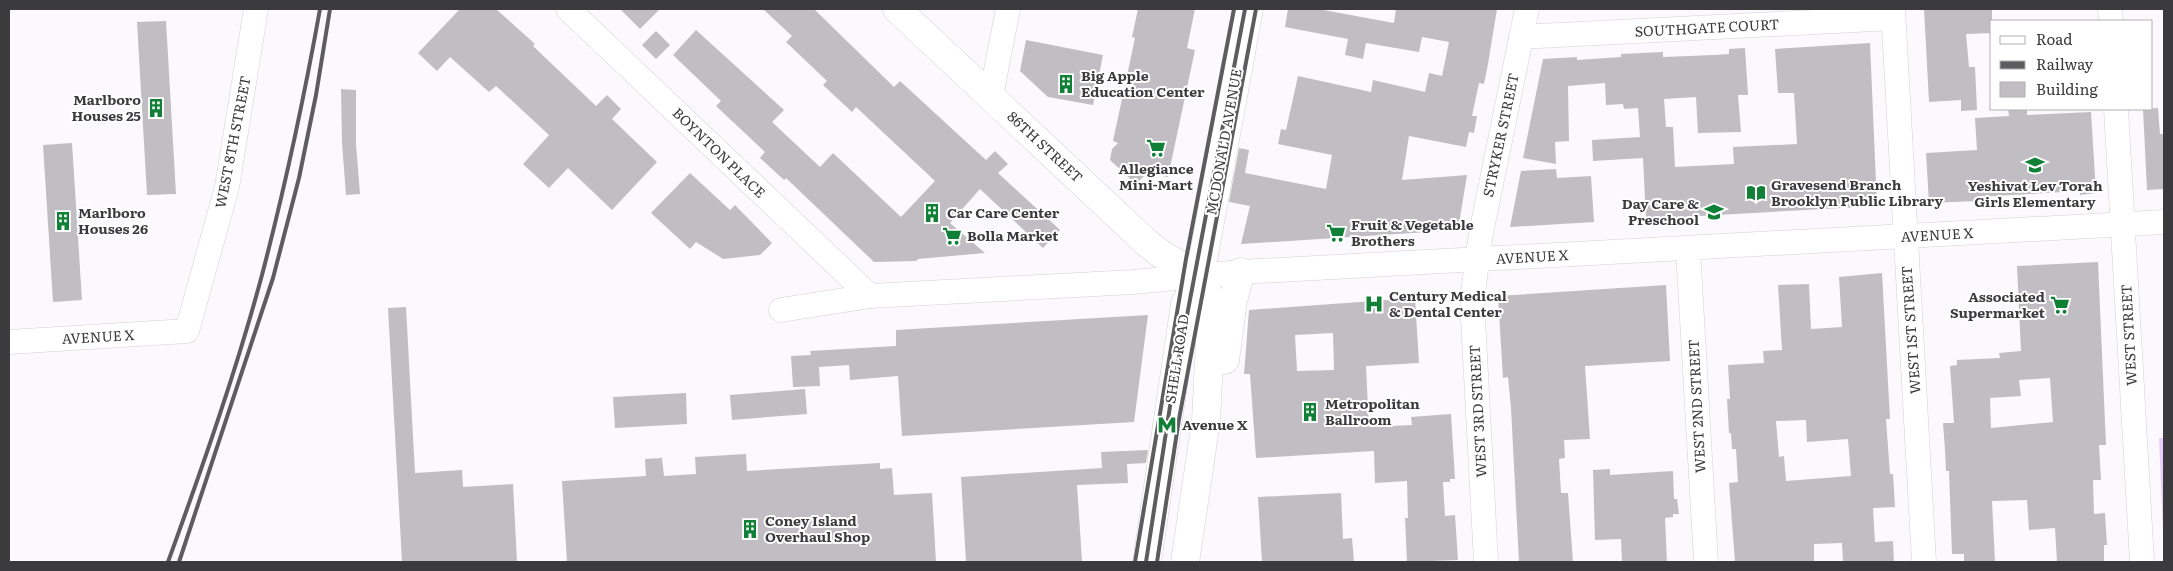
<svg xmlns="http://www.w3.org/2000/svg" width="2173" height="571" font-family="Literata,serif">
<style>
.green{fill:#e7cffc}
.building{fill:#c1bec3;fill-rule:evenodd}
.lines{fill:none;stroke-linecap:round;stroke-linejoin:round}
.minor-casing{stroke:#d2d0d4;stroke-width:25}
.major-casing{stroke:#d2d0d4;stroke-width:29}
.minor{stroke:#fff;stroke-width:24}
.major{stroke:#fff;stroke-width:28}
.rail{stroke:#5d5c5e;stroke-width:4}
.labels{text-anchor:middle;stroke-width:4;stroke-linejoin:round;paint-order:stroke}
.street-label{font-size:14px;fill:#3b3a3c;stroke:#fff}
.poi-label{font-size:14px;font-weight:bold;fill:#3b3a3c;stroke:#fff;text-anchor:start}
</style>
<rect width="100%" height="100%" fill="#fbf9fd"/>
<polygon class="green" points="2159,438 2164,438 2164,556"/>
<g class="building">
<polygon points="460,9 496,9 535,44 533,46 596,106 607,95 621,109 612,119 657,162 612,210 568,168 549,188 523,164 549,135 496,86 489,92 450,57 437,71 418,53"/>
<polygon points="620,9 660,9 640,29"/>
<polygon points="763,9 814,9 894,87 900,81 986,160 995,151 1008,164 998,173 1060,230 1043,248 980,189 950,223 985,253 918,259 916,261 874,262 786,178 784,180 760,158 765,152 716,106 721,101 673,55 696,30 784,110 772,122 820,167 833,153 901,217 935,181 856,107 852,112 823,85 827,81 786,42 792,36"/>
<polygon points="1138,9 1195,9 1187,48 1195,50 1168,177 1147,173 1136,184 1110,160 1112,149 1118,143 1113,141 1135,38 1132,37"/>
<polygon points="1288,9 1318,9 1394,23 1396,9 1497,9 1488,64 1484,84 1479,83 1472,116 1477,116 1474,133 1469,132 1466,147 1409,136 1402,180 1467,175 1458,230 1241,244 1250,206 1229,202 1239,148 1249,150 1245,173 1326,189 1332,155 1278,144 1281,129 1286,130 1298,76 1371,92 1373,80 1425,92 1429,73 1442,76 1449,42 1422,37 1419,52 1366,43 1363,59 1345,55 1348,39 1285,27"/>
<polygon points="1924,9 1992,9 1992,33 1966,34 1969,67 1975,67 1977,110 1961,111 1961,100 1929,102"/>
<polygon points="166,21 176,194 147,195 137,22"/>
<polygon points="656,31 670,45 656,59 642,45"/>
<polygon points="1026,40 1103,55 1093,105 1048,97 1020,71"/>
<polygon points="1870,43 1877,206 1646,219 1643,158 1593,161 1592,140 1640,137 1638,108 1624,109 1623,104 1606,105 1605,83 1568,86 1569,141 1555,142 1556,164 1523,158 1543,59 1577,57 1577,60 1621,57 1621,54 1663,52 1663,57 1714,55 1729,54 1729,49 1745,48 1748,95 1738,95 1741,132 1698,133 1696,97 1664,99 1666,127 1673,127 1675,167 1734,164 1733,147 1797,144 1794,93 1778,93 1775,49"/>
<polygon points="341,89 356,90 356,144 360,194 346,195 342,143"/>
<polygon points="2158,108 2160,134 2164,134 2164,189 2147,190 2143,109"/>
<polygon points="2008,109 2027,109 2027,115 2091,112 2096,193 2080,195 2080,191 1978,197 1978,201 1929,203 1926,153 1977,150 1975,118 2009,116"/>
<polygon points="72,143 82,300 53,302 43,145"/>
<polygon points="1556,169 1557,178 1591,176 1594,222 1510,227 1521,171"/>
<polygon points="690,173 730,210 735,205 772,243 760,255 723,259 696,242 690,249 651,213"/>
<path d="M2098,262l8,183h-7l2,35h-8l1,34 11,-1 2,32h-3v17h-47l-2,-34 -26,2 -2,-30 -35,1 3,61h-31v-8h-12l-3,-83h-3l-1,-21 -2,-27h11l-4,-57 7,-1v-5l43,-2 -1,-5 22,-2 -4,-85zM2050,378l3,44 -62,6 -1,-30 31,-2 -2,-16z"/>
<path d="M1882,273l8,146h-4l4,55h3l2,33 -22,1 2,34 18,-1 1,21h-51l-1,-19 -28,1v17l-79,1 -6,-79 9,-1 -2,-33h-4l-1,-16h-2l-2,-34h3l-2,-34 36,-2 -1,-12 19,-1 -4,-65 31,-1 2,45 31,-2 -3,-50zM1806,420l1,22 41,-3 3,37 -65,5 -2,-25 -5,1 -3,-36z"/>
<polygon points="1666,285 1670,361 1585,366 1590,439 1564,440 1565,458 1559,459 1561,493 1568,493 1573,562 1519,562 1511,408 1508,377 1503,378 1498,296"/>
<path d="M1415,298l4,65 -53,3 3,61 43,-2 -1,-8 40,-3 4,65h-5v3h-7l1,18 1,16 10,-1 3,45 -51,2 -2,-44h3l-1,-37 -32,2 -1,-32 -118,7 -6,-84h-6l5,-64zM1333,333l1,37 -37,1 -2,-36z"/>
<polygon points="406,307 415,473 462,470 463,487 513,484 517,562 402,562 388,308"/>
<polygon points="1148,315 1134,422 902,436 898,376 850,380 849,365 819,367 820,386 793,387 791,356 811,355 810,351 896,346 896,330"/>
<polygon points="805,389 807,414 732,420 730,395"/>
<polygon points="686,393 687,424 615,428 613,397"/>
<polygon points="1148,450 1146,463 1127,464 1128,483 1077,485 1082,561 966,562 961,477 1102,468 1101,452"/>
<polygon points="746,454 747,471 880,463 880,469 892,468 894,495 932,493 936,562 567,562 562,481 646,476 645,459 662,458 664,476 696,474 695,457"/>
<polygon points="1610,469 1610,475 1673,471 1674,499 1677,499 1679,514 1673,514 1673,517 1665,518 1667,562 1622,562 1621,539 1595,540 1593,470"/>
<polygon points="1341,493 1343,539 1352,538 1354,562 1262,562 1258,497"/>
</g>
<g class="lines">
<g class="minor-casing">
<g id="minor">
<polyline points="568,9 870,296"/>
<polyline points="1893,9 1924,562"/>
<polyline points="2110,9 2111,21"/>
<polyline points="1521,37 1893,18"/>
<polyline points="991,96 1008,9"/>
<polyline points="2116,109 2142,562"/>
<polyline points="1688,249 1706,562"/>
<polyline points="781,310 870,296 1133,282 1241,272 2164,222"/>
<polyline points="9,342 187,331 227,187 256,9"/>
<polyline points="1486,562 1472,300 1481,233 1527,9"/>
</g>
</g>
<g class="major-casing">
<g id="major">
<polyline points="897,9 1147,243 1161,254 1200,276"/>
<polyline points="1225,360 1233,300 1241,272"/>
<polyline points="1147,562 1185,304 1200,276 1249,9"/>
<polyline points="1185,562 1206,421 1212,301 1200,276"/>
</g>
</g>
<use href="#minor" class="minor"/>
<use href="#major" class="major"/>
<g class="rail">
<path d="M168,562c34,-94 68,-190 94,-287 23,-88 42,-177 58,-266"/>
<polyline points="179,562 273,278 299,178 316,95 330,9"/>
<polyline points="1135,562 1186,259 1234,9"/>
<polyline points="1146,562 1171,400 1245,9"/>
<polyline points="1157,562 1179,419 1256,9"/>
</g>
</g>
<defs>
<g id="building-bare" transform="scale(1.5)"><path d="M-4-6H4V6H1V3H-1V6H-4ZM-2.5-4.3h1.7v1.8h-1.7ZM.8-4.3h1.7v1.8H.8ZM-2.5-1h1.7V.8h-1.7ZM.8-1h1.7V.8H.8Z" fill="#108037" stroke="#fff" stroke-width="2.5" paint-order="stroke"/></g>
<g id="supermarket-bare" transform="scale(1.5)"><path d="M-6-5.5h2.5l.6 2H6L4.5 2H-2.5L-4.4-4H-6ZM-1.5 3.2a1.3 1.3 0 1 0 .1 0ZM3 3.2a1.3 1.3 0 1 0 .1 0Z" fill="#108037" stroke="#fff" stroke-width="2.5" paint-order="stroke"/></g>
<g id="school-bare" transform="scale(1.5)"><path d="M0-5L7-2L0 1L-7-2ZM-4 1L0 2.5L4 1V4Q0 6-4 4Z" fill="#108037" stroke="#fff" stroke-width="2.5" paint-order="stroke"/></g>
<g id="library-bare" transform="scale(1.5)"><path d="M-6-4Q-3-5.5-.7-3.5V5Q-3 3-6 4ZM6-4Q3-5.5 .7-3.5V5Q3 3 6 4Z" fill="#108037" stroke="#fff" stroke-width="2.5" paint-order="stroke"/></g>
<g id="hospital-bare" transform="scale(1.5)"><path d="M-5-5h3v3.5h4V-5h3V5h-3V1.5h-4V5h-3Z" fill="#108037" stroke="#fff" stroke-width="2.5" paint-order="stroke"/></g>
<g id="metro-bare" transform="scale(1.5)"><path d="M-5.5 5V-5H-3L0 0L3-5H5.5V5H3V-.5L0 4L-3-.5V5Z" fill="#108037" stroke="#fff" stroke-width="2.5" paint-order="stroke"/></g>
</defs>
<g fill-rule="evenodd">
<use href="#building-bare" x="1066" y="84"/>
<use href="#building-bare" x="156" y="108"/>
<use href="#supermarket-bare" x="1156" y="148"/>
<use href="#school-bare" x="2035" y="165"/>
<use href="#library-bare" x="1756" y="193"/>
<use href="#school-bare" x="1714" y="212"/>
<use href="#building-bare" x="932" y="213"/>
<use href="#building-bare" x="63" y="221"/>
<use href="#supermarket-bare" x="1336" y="233"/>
<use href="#supermarket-bare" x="952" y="236"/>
<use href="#hospital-bare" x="1374" y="304"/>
<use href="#supermarket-bare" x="2060" y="305"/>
<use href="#building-bare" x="1310" y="412"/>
<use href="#metro-bare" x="1167" y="425"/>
<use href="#building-bare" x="750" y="529"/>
</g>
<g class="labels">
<g class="street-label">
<text transform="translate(1707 28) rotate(-3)" y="5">SOUTHGATE COURT</text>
<text transform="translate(1501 135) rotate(-78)" y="5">STRYKER STREET</text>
<text transform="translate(233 142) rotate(-79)" y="5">WEST 8TH STREET</text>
<text transform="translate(1224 142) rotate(-80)" y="5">MCDONALD AVENUE</text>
<text transform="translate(1045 147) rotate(43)" y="5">86TH STREET</text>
<text transform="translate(719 153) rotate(44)" y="5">BOYNTON PLACE</text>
<text transform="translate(1937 235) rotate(-3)" y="5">AVENUE X</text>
<text transform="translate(1532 257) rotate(-3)" y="5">AVENUE X</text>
<text transform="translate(1911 330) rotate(-94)" y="5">WEST 1ST STREET</text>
<text transform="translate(2129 335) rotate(-93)" y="5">WEST STREET</text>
<text transform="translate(98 337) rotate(-3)" y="5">AVENUE X</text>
<text transform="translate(1177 359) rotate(-81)" y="5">SHELL ROAD</text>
<text transform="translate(1697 406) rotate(-93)" y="5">WEST 2ND STREET</text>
<text transform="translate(1478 411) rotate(-93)" y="5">WEST 3RD STREET</text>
</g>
<g class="poi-label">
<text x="1081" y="81">Big Apple<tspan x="1081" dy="16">Education Center</tspan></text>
<text x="141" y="105" text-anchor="end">Marlboro<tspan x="141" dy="16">Houses 25</tspan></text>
<text x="1156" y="174" text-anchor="middle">Allegiance<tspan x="1156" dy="16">Mini-Mart</tspan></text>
<text x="1771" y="190">Gravesend Branch<tspan x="1771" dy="16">Brooklyn Public Library</tspan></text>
<text x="2035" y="191" text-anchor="middle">Yeshivat Lev Torah<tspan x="2035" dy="16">Girls Elementary</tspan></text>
<text x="1699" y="209" text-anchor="end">Day Care &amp;<tspan x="1699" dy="16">Preschool</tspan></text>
<text x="78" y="218">Marlboro<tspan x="78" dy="16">Houses 26</tspan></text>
<text x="947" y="218">Car Care Center</text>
<text x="1351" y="230">Fruit &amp; Vegetable<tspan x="1351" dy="16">Brothers</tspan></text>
<text x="967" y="241">Bolla Market</text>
<text x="1389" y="301">Century Medical<tspan x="1389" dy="16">&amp; Dental Center</tspan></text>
<text x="2045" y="302" text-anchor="end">Associated<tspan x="2045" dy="16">Supermarket</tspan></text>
<text x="1325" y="409">Metropolitan<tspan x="1325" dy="16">Ballroom</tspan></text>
<text x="1182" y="430">Avenue X</text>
<text x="765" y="526">Coney Island<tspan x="765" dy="16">Overhaul Shop</tspan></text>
</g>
</g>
<rect width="2173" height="571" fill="none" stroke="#3b3a3c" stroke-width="20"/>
<rect x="1990" y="20" width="162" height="90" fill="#ffffff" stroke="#b1b0b1"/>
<rect x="2000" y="36" width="25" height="8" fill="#ffffff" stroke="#b1b0b1"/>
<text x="2036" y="45" font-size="15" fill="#3b3a3c">Road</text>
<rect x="2000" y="61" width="25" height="8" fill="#5d5c5e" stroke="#b1b0b1"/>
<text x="2036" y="70" font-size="15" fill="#3b3a3c">Railway</text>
<rect x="2000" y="82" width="25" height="15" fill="#c1bec3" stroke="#b1b0b1"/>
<text x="2036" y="95" font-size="15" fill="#3b3a3c">Building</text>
</svg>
